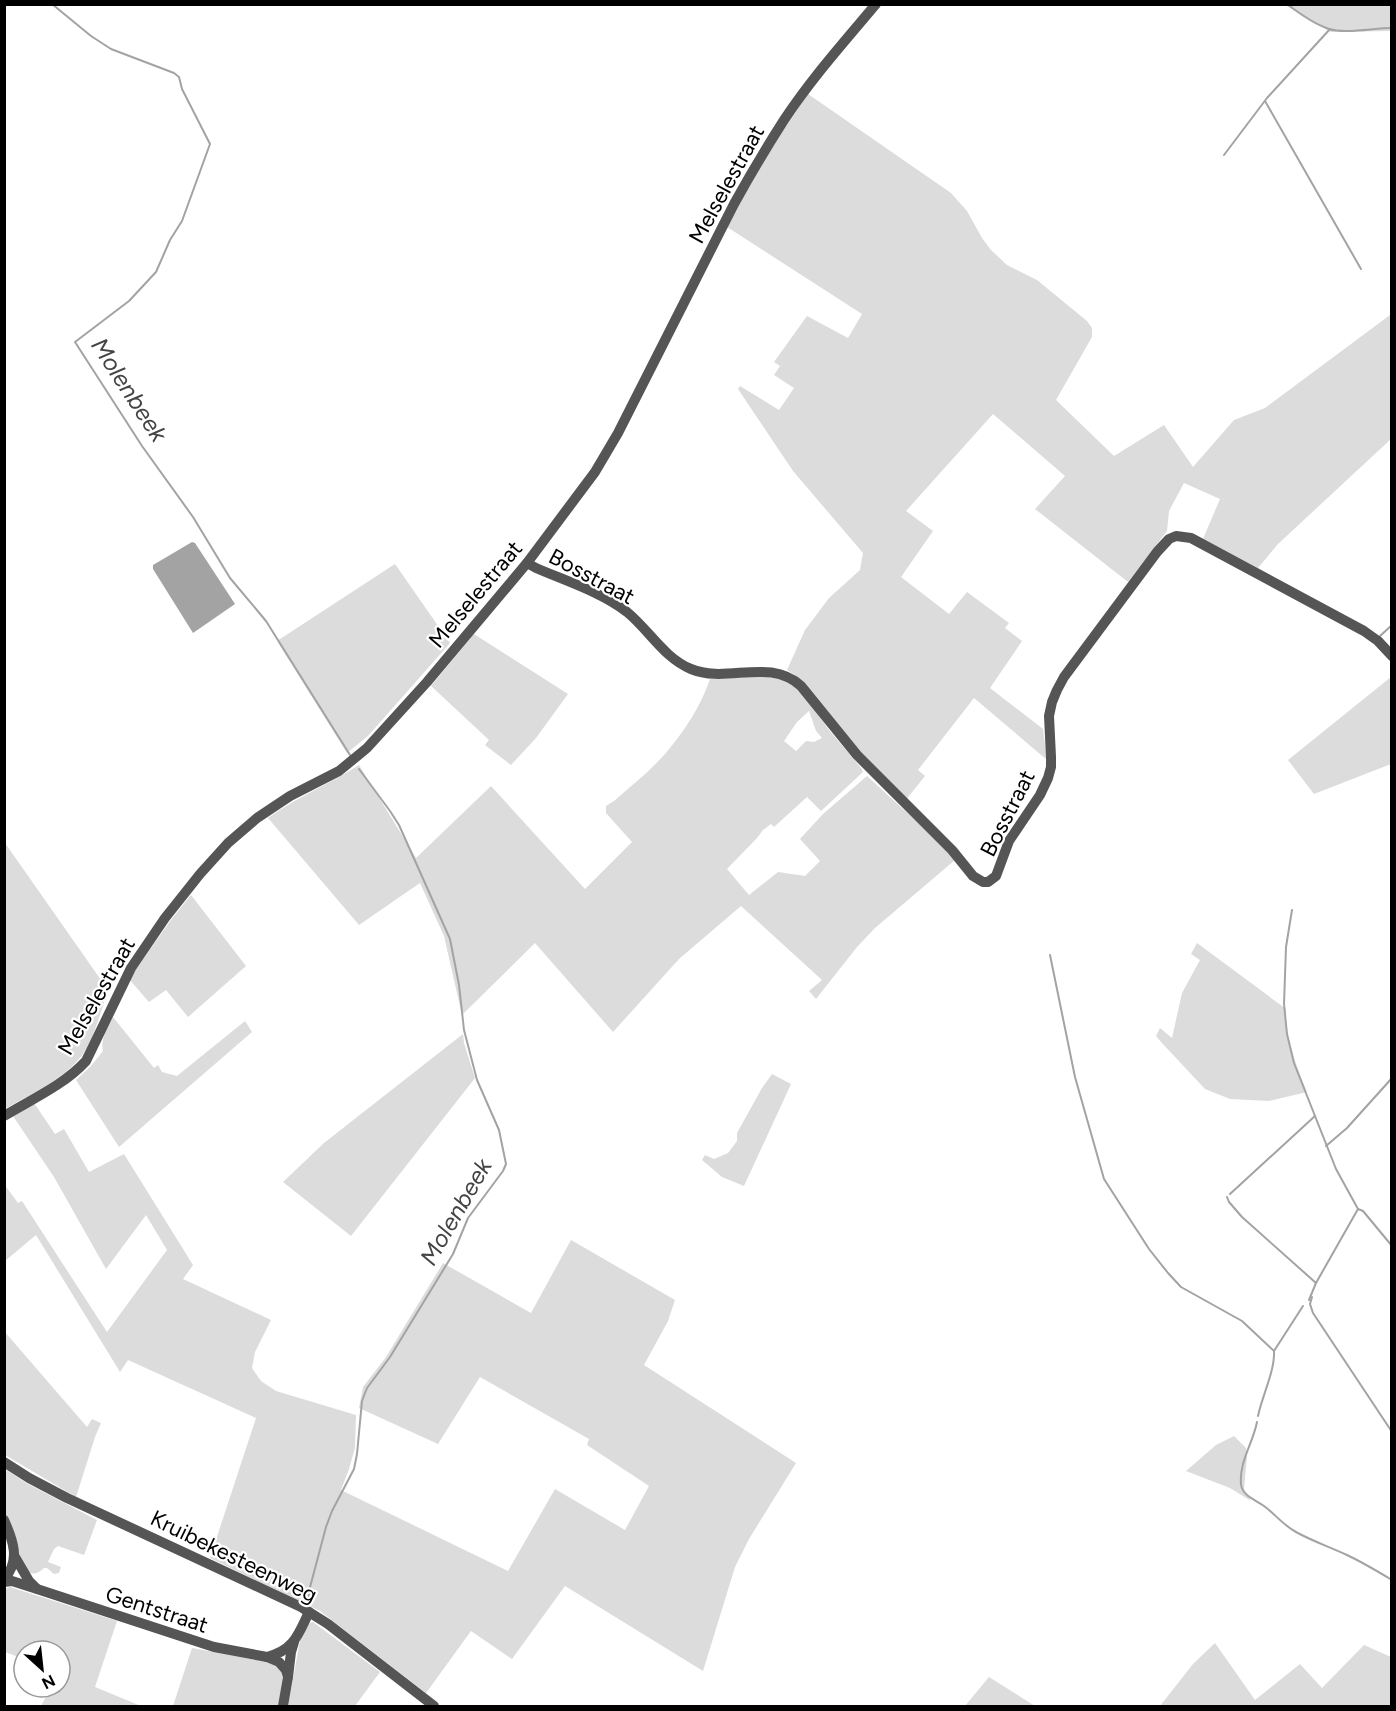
<svg xmlns="http://www.w3.org/2000/svg" width="1396" height="1711" font-family="Figtree,sans-serif">
<style>
.green{fill:#dcdcdc;fill-rule:evenodd}
.water{fill:#a3a3a3}
.lines{fill:none;stroke-linecap:round;stroke-linejoin:round}
.stream{stroke:#a3a3a3;stroke-width:2}
.minor{stroke:#555;stroke-width:10}
.labels{text-anchor:middle;stroke-width:4.5;stroke-linejoin:round;paint-order:stroke}
.street-label{font-size:22px;fill:#000;stroke:#fff}
.water-label{font-size:24px;font-style:italic;fill:#444;stroke:#fff}
</style>
<rect width="100%" height="100%" fill="#fff"/>
<g class="green">
<polygon points="1285,5 1391,5 1391,31 1331,32"/>
<polygon points="808,94 951,193 967,211 982,238 991,250 1007,265 1037,280 1087,321 1092,328 1092,337 1056,400 1114,456 1164,425 1193,467 1234,420 1265,408 1390,315 1392,318 1391,439 1278,544 1258,568 1203,539 1220,499 1184,483 1169,511 1167,531 1128,582 1035,509 1065,476 993,414 906,511 933,531 901,577 949,614 967,592 1009,623 1005,628 1022,641 990,688 1043,729 1047,760 974,698 918,770 925,776 905,801 870,769 801,683 793,674 787,670 805,630 829,598 860,570 863,553 793,471 738,389 740,386 779,410 794,388 774,375 780,366 774,362 807,316 848,338 862,314 727,227 756,171"/>
<polygon points="395,564 450,643 368,736 347,753 277,641"/>
<polygon points="474,634 568,694 536,738 511,765 485,745 489,740 431,686"/>
<path d="M756,675l34,6 19,21 20,28 33,39 1,3 -42,39 -14,-14 -33,30 -3,-3 -8,6 -6,8 -30,31 22,26 29,-23 27,4 15,-15 -20,-22 23,-25 44,-38 74,68 14,16 -80,68 -18,19 -41,52 -7,-8 13,-11 -81,-74 -62,53 -66,73 -78,-89 -73,72 -18,-79 -24,-53 -61,42 -91,-107c29,-21 62,-34 91,-53l57,93 75,-72 94,103 47,-47 -26,-29v-7l8,-5c17,-15 36,-30 51,-47 19,-22 36,-48 45,-75zM809,711l7,20 6,7 -8,4 -8,-1 -10,10 -12,-10 13,-19z"/>
<polygon points="1391,677 1391,764 1314,794 1288,760"/>
<path d="M5,843l103,147c-7,21 -15,53 -29,69 -16,20 -52,37 -74,50z"/>
<polygon points="191,895 246,966 188,1017 166,990 149,1002 129,979 171,920"/>
<path d="M1197,943l89,66c-2,28 11,58 21,83l-38,9 -39,-2 -25,-10 -44,-47 -5,-6 4,-8 12,10 10,-45 18,-33 -9,-6z"/>
<path d="M113,1017l41,51 4,-3 4,7 15,4 68,-55 7,11 -133,115 -43,-67 15,-14 12,-15c-3,-12 5,-23 10,-34z"/>
<polygon points="463,1034 464,1043 475,1078 351,1236 283,1182 324,1143"/>
<polygon points="772,1074 791,1084 744,1186 722,1177 702,1160 705,1155 714,1159 728,1153 737,1141 737,1133 762,1088"/>
<polygon points="34,1103 55,1134 64,1129 89,1172 124,1154 193,1265 183,1279 271,1320 255,1352 252,1368 261,1381 276,1391 356,1415 355,1448 349,1469 341,1490 508,1571 555,1489 625,1530 649,1486 587,1445 589,1439 480,1377 438,1444 359,1408 363,1387 386,1357 443,1263 531,1313 571,1240 675,1300 668,1321 644,1365 796,1463 749,1539 735,1567 703,1671 565,1586 512,1659 471,1631 426,1693 320,1611 210,1558 256,1418 128,1360 120,1372 36,1235 5,1261 4,1184 18,1203 22,1201 107,1332 167,1250 146,1215 106,1269 54,1177 13,1116"/>
<polygon points="4,1331 87,1427 92,1419 101,1423 95,1437 76,1497 5,1455"/>
<polygon points="1234,1436 1246,1448 1247,1457 1244,1489 1251,1501 1230,1488 1186,1471 1216,1445"/>
<path d="M5,1469l21,14 71,37 -13,35 -26,-9 -4,3 -6,13 13,5 -2,6 -5,1 -7,-6h-3c-8,8 -16,7 -22,-1l-17,-53z"/>
<polygon points="10,1587 117,1621 95,1687 141,1706 41,1706 51,1687 60,1687 60,1651 24,1651 24,1659 5,1652 5,1589"/>
<path d="M313,1622l67,50 -25,34h-67l13,-71c3,-6 6,-12 12,-13z"/>
<polygon points="1215,1643 1255,1700 1300,1664 1322,1688 1364,1645 1391,1657 1391,1706 1160,1706 1193,1664"/>
<polygon points="192,1648 272,1663 280,1668 283,1673 279,1706 173,1706"/>
<polygon points="989,1677 1035,1706 1036,1706 965,1706"/>
</g>
<polygon class="water" points="192,542 195,543 235,604 193,633 153,569 153,565"/>
<g class="lines">
<g class="stream">
<polyline points="52,4 91,36 111,49 174,73 179,77 182,89 210,144 182,221 170,240 156,272 129,301 75,342 142,446 193,517 230,578 266,621 350,755"/>
<path d="M1287,4c13,10 27,20 42,25 17,5 44,-1 63,-1"/>
<polyline points="1265,101 1361,269"/>
<polyline points="1224,155 1267,98 1330,29"/>
<polyline points="1380,636 1392,625"/>
<polyline points="1292,910 1286,947 1284,1004 1287,1034 1294,1063 1336,1169 1358,1209 1316,1283 1309,1300"/>
<polyline points="1050,955 1075,1077 1104,1179 1149,1249 1168,1273 1181,1287 1242,1321 1274,1351 1303,1306"/>
<polyline points="1326,1146 1347,1128 1392,1078"/>
<polyline points="1230,1194 1315,1116"/>
<polyline points="1227,1197 1229,1202 1242,1217 1316,1283"/>
<polyline points="1358,1209 1363,1211 1392,1246"/>
<polyline points="1312,1297 1310,1304 1313,1313 1392,1432"/>
<path d="M1258,1416c4,-20 17,-45 16,-65"/>
<path d="M1257,1422c-4,21 -18,40 -16,62 1,12 15,16 23,22 11,8 19,19 32,26 16,9 34,15 51,23 15,7 30,16 45,25"/>
<polyline points="308,1602 309,1591 326,1527 332,1511 354,1469 357,1454 362,1401 367,1388 390,1357 453,1254 468,1218 503,1171 506,1164 499,1130 477,1080 464,1030 459,985 450,939 399,825 390,811 359,769"/>
</g>
<g class="minor">
<path d="M527,563l9,5c30,13 65,24 91,44 22,18 37,46 64,57 36,15 78,-12 110,17l56,69 95,95 21,26 10,6h5l8,-6 13,-35 31,-46 8,-17 3,-11v-10l-2,-41 3,-14 5,-12 7,-13 93,-125 12,-13 7,-3 15,2 173,93 14,10 14,15"/>
<path d="M4,1116c28,-17 60,-31 82,-55l45,-93 34,-50 35,-44 28,-31 29,-25 33,-22 49,-25 28,-23 60,-66 100,-119 68,-91 23,-39 116,-229c16,-29 32,-56 50,-84 27,-41 60,-78 92,-116"/>
<polyline points="4,1462 29,1478 67,1498 301,1607 328,1624 434,1706"/>
<path d="M4,1520c9,20 17,41 0,59"/>
<polyline points="15,1557 29,1581 37,1589"/>
<polyline points="4,1582 12,1581 37,1589 214,1647 267,1657 279,1662 286,1670 288,1677 283,1706"/>
<path d="M267,1657c27,-7 31,-22 42,-45"/>
<polyline points="288,1677 291,1652 294,1642"/>
</g>
</g>
<g class="labels">
<g class="street-label">
<text transform="translate(726 184) rotate(-61)" y="8">Melselestraat</text>
<text transform="translate(592 576) rotate(28)" y="8">Bosstraat</text>
<text transform="translate(475 594) rotate(-50)" y="8">Melselestraat</text>
<text transform="translate(1007 813) rotate(-63)" y="8">Bosstraat</text>
<text transform="translate(96 996) rotate(-60)" y="8">Melselestraat</text>
<text transform="translate(234 1556) rotate(26)" y="8">Kruibekesteenweg</text>
<text transform="translate(157 1609) rotate(18)" y="8">Gentstraat</text>
</g>
<g class="water-label">
<text transform="translate(129 390) rotate(57)" y="8">Molenbeek</text>
<text transform="translate(456 1212) rotate(-60)" y="8">Molenbeek</text>
</g>
</g>
<rect width="1396" height="1711" fill="none" stroke="#000000" stroke-width="12"/>
<g transform="translate(42 1669) rotate(153)"><circle r="28" fill="#ffffff" stroke="#999999" stroke-width="1.5"/>
<path d="M0-4.5L10 22L0 15L-10 22Z" fill="#000000"/>
<text y="-9" font-size="16" font-weight="bold" text-anchor="middle" fill="#000000">N</text>
</g>
</svg>
